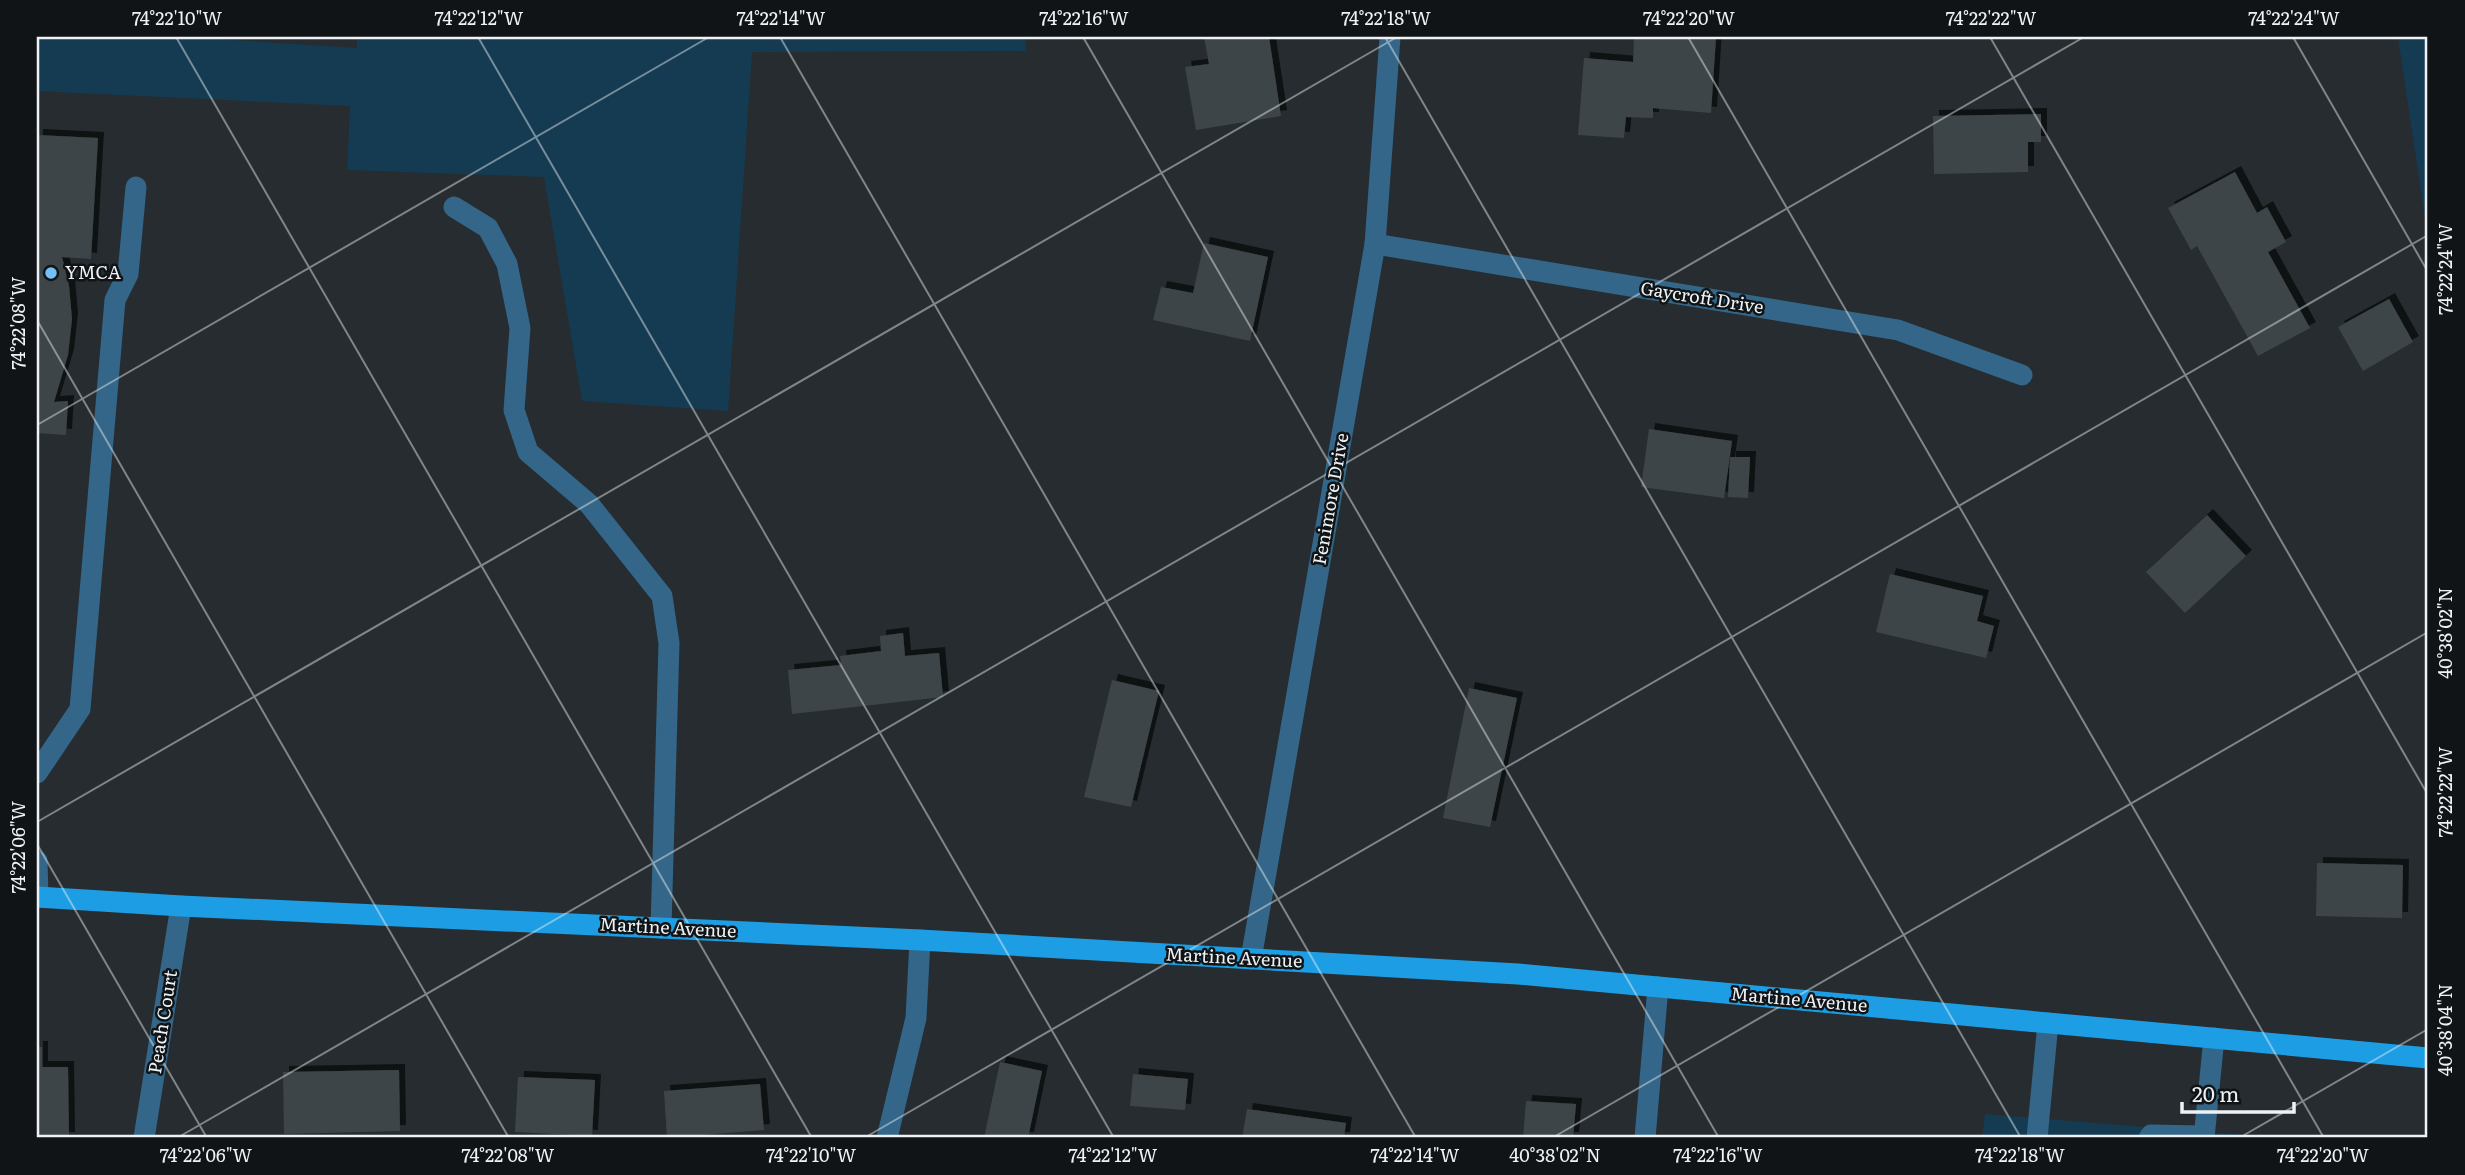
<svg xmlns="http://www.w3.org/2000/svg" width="2465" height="1175" font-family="Literata,serif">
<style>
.green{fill:#153b53}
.building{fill:#3e4549;filter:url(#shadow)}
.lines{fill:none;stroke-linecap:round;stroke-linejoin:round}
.minor{stroke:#368;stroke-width:21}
.major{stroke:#1d9ee4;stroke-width:21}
.ticks{fill:none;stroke:#eef2f5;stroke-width:2;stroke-opacity:0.45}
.poi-dot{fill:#73c0f6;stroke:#111416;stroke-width:2.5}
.labels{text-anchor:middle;stroke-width:5;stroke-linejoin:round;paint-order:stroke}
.poi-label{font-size:18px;fill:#eef2f5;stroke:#111416;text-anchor:start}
.street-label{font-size:18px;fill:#eef2f5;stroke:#111416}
.neatline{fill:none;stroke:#eef2f5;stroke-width:2.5}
.ticks-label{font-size:18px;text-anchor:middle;fill:#eef2f5}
</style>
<defs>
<filter id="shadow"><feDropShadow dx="6" dy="-6" stdDeviation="0" flood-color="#0009"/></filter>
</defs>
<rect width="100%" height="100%" fill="#262c30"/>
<g class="green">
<polygon points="37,37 184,37 357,48 357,37 1025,37 1026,51 752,52 728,411 582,401 544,177 347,170 350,106 37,91"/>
<polygon points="2398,37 2428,37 2428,238"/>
<polygon points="1985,1114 2278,1138 1982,1138"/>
</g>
<g class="building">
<polygon points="1204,37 1269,37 1281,116 1196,130 1185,67 1209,64"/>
<polygon points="1634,37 1716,37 1711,113 1653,108 1653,118 1626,117 1624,138 1578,135 1584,58 1633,62"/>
<polygon points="2041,114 2041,142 2028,142 2028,172 1934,174 1933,116"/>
<polygon points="37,135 98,138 91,259 62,257 69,286 72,319 68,355 54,402 68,401 66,435 37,433"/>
<polygon points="2235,172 2257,213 2267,207 2286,242 2268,252 2310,328 2258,356 2197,246 2191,250 2168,208"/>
<polygon points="1204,243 1268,257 1250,341 1153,320 1161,287 1193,293"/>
<polygon points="2389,299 2413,342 2363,371 2338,327"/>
<polygon points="1649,429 1732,441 1724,498 1641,487"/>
<polygon points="1730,457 1750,457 1748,498 1728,497"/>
<polygon points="2207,515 2246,556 2185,613 2146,572"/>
<polygon points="1890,574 1983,596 1977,621 1994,626 1986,658 1876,632"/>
<polygon points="903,633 905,656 939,653 943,697 792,714 788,670 841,665 840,656 881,651 880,636"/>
<polygon points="1112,680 1159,691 1131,807 1084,797"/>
<polygon points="1469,688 1517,698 1490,827 1443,818"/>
<polygon points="2317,863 2403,865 2402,918 2316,916"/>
<polygon points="37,1047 42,1047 42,1067 68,1067 69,1138 37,1138"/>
<polygon points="1000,1062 1042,1071 1028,1138 984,1138"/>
<polygon points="399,1070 400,1131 284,1134 283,1072"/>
<polygon points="1133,1074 1188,1079 1185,1110 1130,1106"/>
<polygon points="518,1077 595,1080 592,1136 515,1132"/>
<polygon points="760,1084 764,1130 667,1138 664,1091"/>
<polygon points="1526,1101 1576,1104 1573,1138 1523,1138"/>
<polygon points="1247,1109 1346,1123 1344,1138 1242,1138"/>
</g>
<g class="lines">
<g class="minor">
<polyline points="454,207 488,228 507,264 520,328 514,410 528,452 589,504 662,596 669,643 661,928"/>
<polyline points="1375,244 1898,330 2022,375"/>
<polyline points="37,773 80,709 115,300 128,274 136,187"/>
<polyline points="37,861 38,897"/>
<polyline points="1251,959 1375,244 1390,37"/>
<polyline points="144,1138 181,906"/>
<polyline points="887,1138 916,1018 920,940"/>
<polyline points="1645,1138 1658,987"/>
<polyline points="2037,1138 2048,1023"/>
<polyline points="2149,1138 2151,1135 2203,1136"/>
<polyline points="2204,1138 2214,1038"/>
</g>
<polyline class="major" points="37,897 181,906 920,940 1518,974 2428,1058"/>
</g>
<path class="ticks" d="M176,37l636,1101M478,37l636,1101M780,37l636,1101M1083,37l636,1101M1385,37l636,1101M1688,37l636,1101M1990,37l438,758M2293,37l135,235M37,320l472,818M37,425l672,-388M37,822l1360,-785M37,844l170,294M177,1138l1907,-1101M864,1138l1564,-903M1552,1138l876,-506M2239,1138l189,-109"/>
<circle class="poi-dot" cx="51" cy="273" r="7"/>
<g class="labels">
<g class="poi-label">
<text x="65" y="279">YMCA</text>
</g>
<g class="street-label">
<text transform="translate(1702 298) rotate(9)" y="6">Gaycroft Drive</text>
<text transform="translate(1331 499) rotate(-80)" y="6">Fenimore Drive</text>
<text transform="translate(668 928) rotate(3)" y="6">Martine Avenue</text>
<text transform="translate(1234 958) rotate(3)" y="6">Martine Avenue</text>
<text transform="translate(1799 1000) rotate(5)" y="6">Martine Avenue</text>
<text transform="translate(163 1022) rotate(-81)" y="6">Peach Court</text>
</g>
</g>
<rect width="2465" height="1175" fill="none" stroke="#111416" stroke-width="77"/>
<path d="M2182 1102v10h112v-10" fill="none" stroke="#eef2f5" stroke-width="3.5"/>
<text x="2192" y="1102" font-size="21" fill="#eef2f5" stroke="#111416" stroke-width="5" paint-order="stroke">20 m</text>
<rect x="38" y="38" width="2388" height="1098" class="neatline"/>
<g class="ticks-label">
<text x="177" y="25">74°22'10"W</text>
<text x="479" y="25">74°22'12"W</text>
<text x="781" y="25">74°22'14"W</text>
<text x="1084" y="25">74°22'16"W</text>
<text x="1386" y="25">74°22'18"W</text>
<text x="1689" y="25">74°22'20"W</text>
<text x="1991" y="25">74°22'22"W</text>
<text x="2294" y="25">74°22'24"W</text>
<text transform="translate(2446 269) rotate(-90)" y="6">74°22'24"W</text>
<text transform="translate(19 323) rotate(-90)" y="6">74°22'08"W</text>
<text transform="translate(2446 633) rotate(-90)" y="6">40°38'02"N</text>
<text transform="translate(2446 792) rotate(-90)" y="6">74°22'22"W</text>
<text transform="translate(19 847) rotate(-90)" y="6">74°22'06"W</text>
<text transform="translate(2446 1030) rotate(-90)" y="6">40°38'04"N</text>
<text x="206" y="1162">74°22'06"W</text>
<text x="508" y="1162">74°22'08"W</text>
<text x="811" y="1162">74°22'10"W</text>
<text x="1113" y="1162">74°22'12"W</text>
<text x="1415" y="1162">74°22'14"W</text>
<text x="1555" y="1162">40°38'02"N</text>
<text x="1718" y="1162">74°22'16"W</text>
<text x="2020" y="1162">74°22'18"W</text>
<text x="2323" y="1162">74°22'20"W</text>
</g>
</svg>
